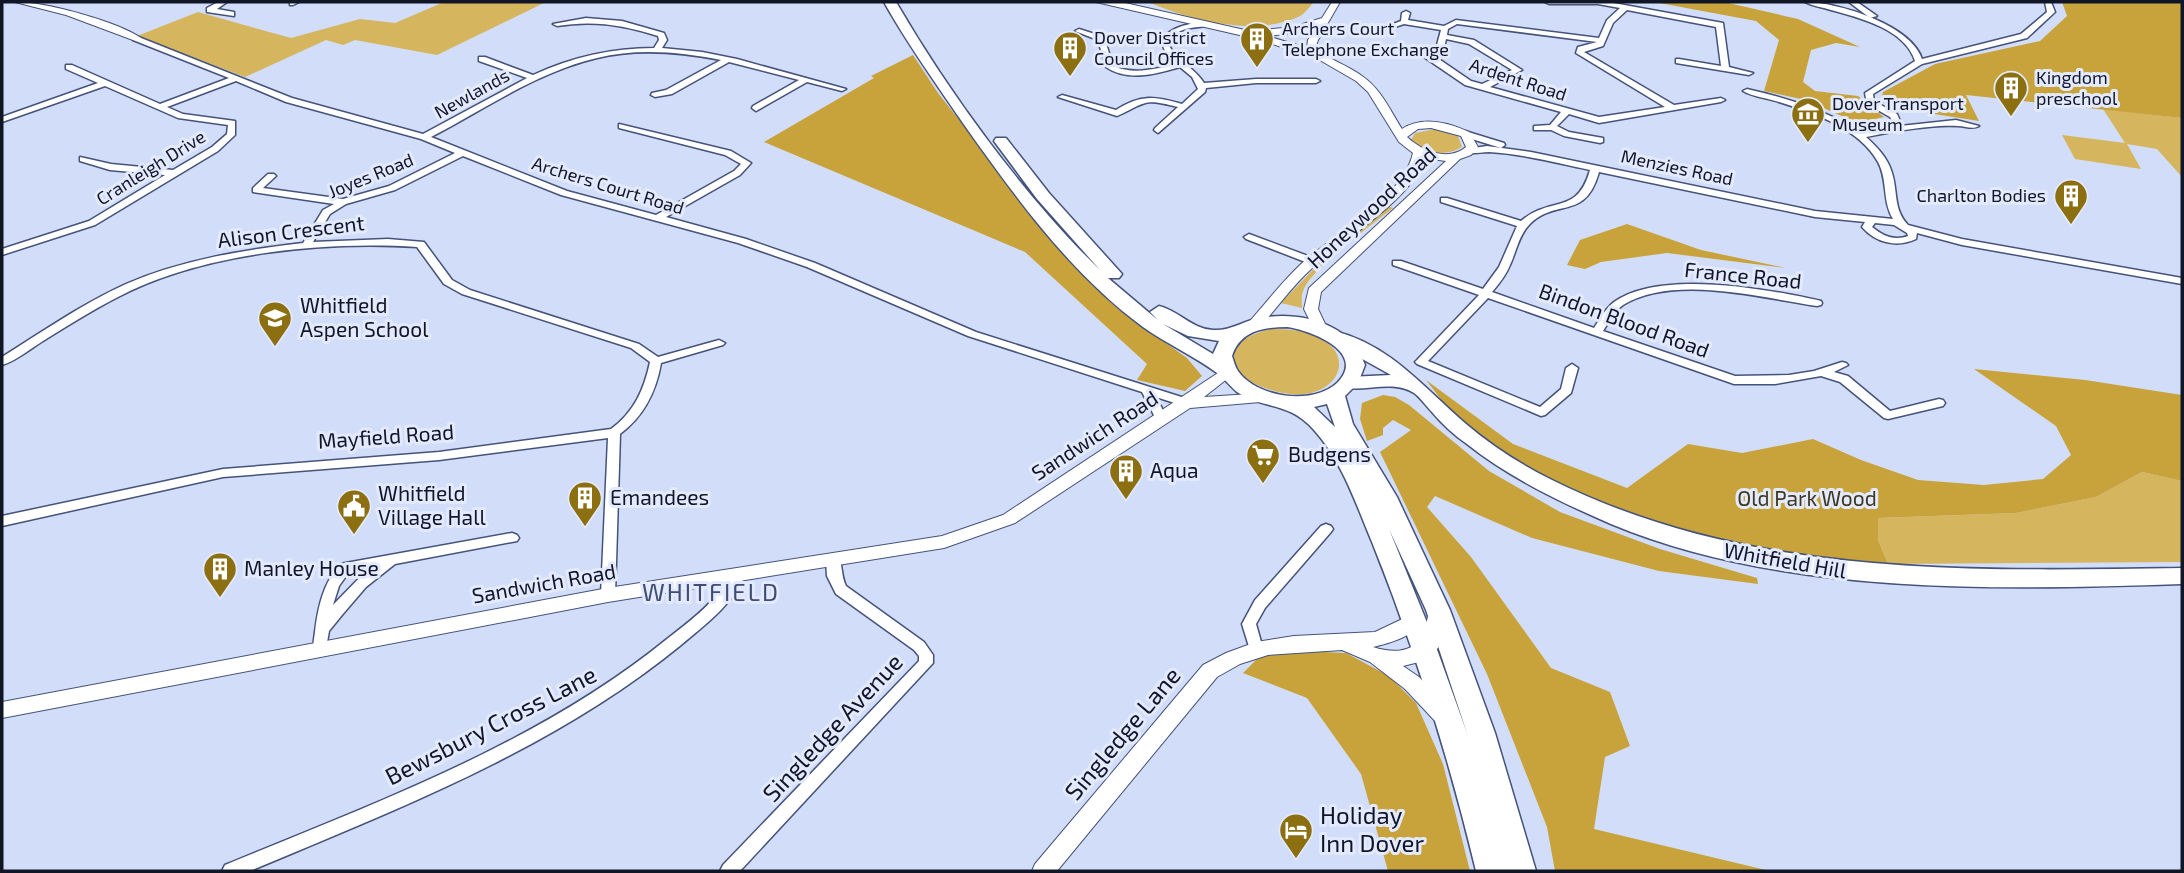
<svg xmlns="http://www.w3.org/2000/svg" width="2184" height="873" font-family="'Exo 2',sans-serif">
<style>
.green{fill:#d6b55f}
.forest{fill:#c8a33b}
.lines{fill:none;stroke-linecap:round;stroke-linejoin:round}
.street-casing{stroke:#45537b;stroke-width:3}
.secondary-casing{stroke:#45537b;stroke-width:2}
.primary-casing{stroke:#45537b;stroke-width:3}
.highway-casing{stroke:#45537b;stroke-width:3}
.street{fill:#fff;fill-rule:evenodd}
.secondary{fill:#fff;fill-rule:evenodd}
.primary{fill:#fff;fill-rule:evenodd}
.highway{fill:#fff;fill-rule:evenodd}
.labels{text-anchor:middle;stroke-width:6;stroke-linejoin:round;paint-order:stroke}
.far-poi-label{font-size:18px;fill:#111627;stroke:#e3eafd;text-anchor:start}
.far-street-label{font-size:18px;fill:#111627;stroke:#e3eafd}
.street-label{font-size:21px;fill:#111627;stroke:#e3eafd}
.poi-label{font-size:21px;fill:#111627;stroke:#e3eafd;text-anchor:start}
.park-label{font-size:21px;fill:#403721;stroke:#e3eafd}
.quarter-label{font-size:24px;letter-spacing:2px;fill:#3f4d75;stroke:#e3eafd}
.near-street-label{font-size:24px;fill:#111627;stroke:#e3eafd}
.near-poi-label{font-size:24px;fill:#111627;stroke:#e3eafd;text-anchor:start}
</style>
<rect width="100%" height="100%" fill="#d2ddf9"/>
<g class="green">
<polygon points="444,2 546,2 437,55 355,40 343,45 326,40 245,77 137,36 198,12 291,38 360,19 395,23"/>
<path d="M1148,2h166c-5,5 -10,13 -16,15 -44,20 -108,3 -150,-15z"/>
<polygon points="2103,109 2182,118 2182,177 2157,149 2127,144 2141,169 2075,159 2062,135 2125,143"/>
<path d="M1436,129l22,7 4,11c-16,10 -39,7 -51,-7l4,-7z"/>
<path d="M1386,205l7,3c-21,17 -82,60 -90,83 -2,5 -1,11 -1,17l-21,-5 49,-51z"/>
<path d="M1271,329c106,-2 76,90 -6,59 -11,-4 -24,-10 -29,-22 -10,-23 18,-33 35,-37z"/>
<polygon points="2142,472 2182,481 2182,562 1888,564 1878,540 1878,518 2016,513 2096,497"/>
</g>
<g class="forest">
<polygon points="1654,2 1724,2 1798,19 1860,47 1836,43 1811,50 1803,82 1815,91 1858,96 1884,117 1858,123 1805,100 1764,91 1779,40 1756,21"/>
<polygon points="2062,2 2182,2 2182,118 1966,95 1979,121 1896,108 1880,101 1883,92 1935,64 2040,41 2067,16"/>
<polygon points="913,55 938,93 1070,261 1153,334 1187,358 1202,376 1185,391 1137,380 1147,364 1025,252 764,142 874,78 871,76"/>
<polygon points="1627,224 1701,250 1786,268 1667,253 1601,262 1585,269 1567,265 1580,240"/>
<path d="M1974,369l111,11 97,15v86l-40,-9 -46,25 -80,16 -138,5v22l10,24c-139,-13 -333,-46 -435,-151 -10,-10 -18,-22 -27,-33l87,64 114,44 61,-44 54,9 71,-14 48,21 57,20 66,5 59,-6 28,-24 -15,-29z"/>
<polygon points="1383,395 1395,397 1409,405 1489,471 1560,512 1660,549 1757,578 1758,584 1659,571 1532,538 1435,496 1427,507 1471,557 1551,668 1610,692 1630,746 1605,757 1594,829 1770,871 1555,871 1547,827 1487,674 1380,452 1411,430 1393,420 1383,428 1383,435 1367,441 1360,419 1362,403"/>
<polygon points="1303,651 1346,653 1389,676 1416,703 1443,764 1470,871 1388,871 1361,774 1307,698 1243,673 1259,657"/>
</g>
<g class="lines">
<g class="street-casing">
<g id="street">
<polygon points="218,2 227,2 217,9 234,12 234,16 207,12 207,8"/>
<polygon points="290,2 299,2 293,5 290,5"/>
<path d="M1545,2h63l115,21 6,44 24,6 -4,2 -73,-12v-4h3l42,7 -5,-39 -89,-17 -14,13 -10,23 -19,6 90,53 47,-7 4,2 -4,2 -122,21 -30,-9 -12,12 12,6 34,6v4l-3,1 -36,-7 -13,-6h-17v-4l16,-1 11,-13 -96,-27 -44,-30v-4l16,-6 4,-15 -37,-6 -12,4 -4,-2 13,-5 1,-8 4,-2 4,2 -2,7 36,6 12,-6 143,18 8,-18 13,-12 -22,-4h-49zM1457,24l140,18 -19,5 -2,6 89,54 -66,10 -109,-30 32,-17 -48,-30 -27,-5 1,-6zM1446,39l23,5 43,26 -30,14 -11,-3 -41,-28 14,-5z"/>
<path d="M1805,2c33,0 106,23 117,57l99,-25 26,-22 -2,-10h6l4,10 -28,26 -105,26 -49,30 1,7 23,13 4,9 -1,3 56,-6 23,6c-7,4 -13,0 -21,0 -26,-2 -66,6 -92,11 11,10 22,21 26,36 6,19 1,36 16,52l54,14 220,39v6l-220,-39 -45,-12 -1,6c-19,9 -40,4 -54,-12l3,-5 -50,-5 -216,-45c-14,50 -43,25 -70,53 -10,10 -13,27 -19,40 -4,10 -11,19 -18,27l102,36c6,-9 11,-19 20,-26 46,-33 154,-13 207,-1l1,2 -1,2 -4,1c-55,-8 -143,-32 -194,-1 -9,6 -14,17 -20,26l132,45 54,-1 25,-4 28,-9 4,1 2,2 -14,7 14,4 42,35 49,-12 4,1 2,3 -2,3 -55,13 -4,-1 -44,-36 -19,-6 -46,8h-41l-246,-86 -60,63 112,46 21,-18 5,-21 6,-4 6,4 -7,25 -26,22 -4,1 -124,-52 -2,-2 2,-2 62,-65 -86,-30v-4h8l82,28 16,-22 18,-41 -76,-24v-4h6l74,23c31,-26 56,-5 69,-51 -33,-7 -67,-16 -101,-18 -7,0 -15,2 -22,1v-4l20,-3 44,6 284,59 78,8c-11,-18 -5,-39 -15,-57 -19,-34 -64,-49 -99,-60 -12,-4 -26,-5 -36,-11l4,-2c40,9 79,21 114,44l30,-6 2,-4 -3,-6 -23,-13 -2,-11 50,-32c-10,-32 -55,-43 -84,-51 -9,-3 -19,-4 -26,-8zM1875,223l19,2 13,8 1,3c-14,5 -25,0 -36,-9z"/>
<polygon points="1849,2 1857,2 1877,16 1870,18"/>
<path d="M586,18l36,3 42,12 3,7 -5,8 40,4 35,7 109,30 -4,2 -35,-9 -51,29 -4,-3 1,-2 46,-26 -70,-18 -57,32 -17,3 -4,-2 1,-2 14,-3 55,-30c-40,-8 -84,-12 -124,-2 -60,14 -112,51 -166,79l136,54 89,24 78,-44 7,-7 -16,-9 -106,-27v-4l112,27 20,12 -11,12 -74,42 80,22 69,24 161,69 215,68 2,3 -6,4 -31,-10 11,21 -6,4 -4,-1 -15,-29 -174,-56 -161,-69 -69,-24 -177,-48 -98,-39 -68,34 -49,14 -16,10 -17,28 75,-3 36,3 28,38 18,10 169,54 19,13 61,-17 6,3 -2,2 -62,18c-5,29 -17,53 -41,71l-5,161 -2,4 -5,1 -5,-1 -2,-4 7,-157 -169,22 -216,17 -221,49v-10l221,-47 216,-17 172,-23c23,-17 33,-39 39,-67l-19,-14 -169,-54 -18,-10 -27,-37c-94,-6 -217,6 -301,51 -25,13 -49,28 -73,43 -13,8 -27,20 -41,24v-8c40,-25 80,-53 124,-73 55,-24 117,-34 177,-41l20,-33 11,-6 -81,-12v-4l15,-14h6l2,2 -13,12 80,11 46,-13 66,-33 -34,-14 -135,-37 -50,-21 -69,26 16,7 52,7v14l-17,16 -123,74 -93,30v-6l87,-28 76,-46 -55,-5 -30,-9v-4l31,7 62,6 39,-23 15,-13 1,-9 -50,-7 -73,-32 -103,36v-5l96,-34 -32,-14v-4h6l88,39 69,-26 -96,-38 -1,-2 4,-2 156,62 131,36 104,-56 -48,-17v-4h6l48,18c39,-18 79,-27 121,-27l5,-8 -1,-4c-35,-11 -65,-16 -101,-10l-4,-2z"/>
<path d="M1204,22l4,2 -1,2c-16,2 -32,1 -38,19 6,15 26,23 35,38l52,-4h60l4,2 -4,2h-60l-50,5 -1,4 -47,41 -4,-3 1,-2 23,-21c-35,-9 -31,-5 -61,9l-59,-19 4,-2 54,15c25,-16 39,-14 66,-6l16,-15 -6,-12 -12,-10c-24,7 -52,15 -74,0l-8,-27 -23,-9 4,-2 25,8 9,29c21,9 42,3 63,-2 -32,-28 2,-40 28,-42z"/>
<polygon points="1465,131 1504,143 1505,145 1501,148 1462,136 1461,134"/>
<polygon points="1249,234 1316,259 1317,261 1316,263 1308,263 1246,239 1244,237"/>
<polygon points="1326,524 1331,526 1333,529 1331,532 1265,608 1256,624 1263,649 1261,653 1256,655 1251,653 1242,624 1255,600 1321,526"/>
<path d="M512,533l5,2 2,3 -2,3 -122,23 -29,23 -24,28 -13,16 -4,23 -5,2 -5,-2c-3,-7 -1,-14 0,-22 3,-25 8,-48 25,-68zM368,569l-35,36 6,-19 10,-14z"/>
<path d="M833,555l5,1c5,10 3,20 8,30l78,56 9,13v8l-193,208h-20l3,-6 196,-204v-5l-5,-6 -78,-56 -9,-18 -1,-16 2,-4z"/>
<path d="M738,570l5,1 2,4c-13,30 -39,49 -64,70 -127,104 -281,163 -431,226h-28l3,-6c152,-63 313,-121 442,-226 26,-20 51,-39 66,-68z"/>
</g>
</g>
<g class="secondary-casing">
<g id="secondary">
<path d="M15,2c28,-1 104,20 126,36l-8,2 -67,-25z"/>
<path d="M1096,2l29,1 133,30 5,-3 30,-3 29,-9 10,-16h8l-22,38 -2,6c11,14 32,19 46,30 19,13 28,34 40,53 20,-13 45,-7 67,3l9,15 -7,8 -11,4 -139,133 -3,17 9,19 -2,3h-10l-11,-22 5,-21 137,-127 -22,-3c-9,40 -85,84 -115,113 -18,17 -33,38 -50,57h-10l-2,-3 2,-3c17,-19 32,-39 51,-57 33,-31 103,-66 113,-112l-14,-11 -31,-50 -12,-11 -38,-22 -61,-20zM1317,25l-9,15 -1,8 -40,-12 27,-3zM1431,128l30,8 5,11c-18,15 -44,4 -59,-10l11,-8z"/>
<polygon points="1227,367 1232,369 1234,372 1232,375 1204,397 1267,393 1275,398 1272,401 1190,408 1015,523 944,548 608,602 2,718 2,702 608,588 942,536 1003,515"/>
<path d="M1437,607l7,2 2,5 -8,34 -19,14 -16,4 16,11 30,32 3,6 -3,6 -7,2 -7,-2 -30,-32 -35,-27 -28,-12 -74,5 -28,9 -23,13 -160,194h-25l3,-7 168,-199 23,-12 30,-11 38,-6 81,-4 40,-19 7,2 2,5c-9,16 -34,23 -51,27 19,6 34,6 49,-7l8,-31z"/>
</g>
</g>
<g class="primary-casing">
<path id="primary" d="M1334,331c57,14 91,58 132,93 26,22 54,40 84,55 197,99 417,92 632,89v16c-185,6 -398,12 -571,-60 -51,-22 -101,-46 -144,-80 -13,-9 -25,-20 -35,-32 -6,-6 -12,-15 -18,-19 -22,-14 -49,0 -72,-6l-3,-4 9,-6 43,-2 -63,-35 -3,-4z"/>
</g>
<g class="highway-casing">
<path id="highway" d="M884,2h12c53,91 128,194 204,268l-63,-71 -43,-58 2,-3h10l43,55 73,81 -3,4h-11l45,38 5,4 -8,-8 9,-6c20,5 33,23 54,24 16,1 27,-7 42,-11 41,-9 95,2 110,46l-7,18 -13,13 8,28 44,73 53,113 45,123 41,138h-30l-2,-6 2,6h-30c-27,-112 -61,-222 -104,-329 -16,-38 -30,-81 -58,-112 -25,-29 -50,-20 -77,-38 -7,-6 -13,-14 -20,-19 -23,-17 -50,-29 -74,-46 -72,-53 -127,-129 -178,-201 -28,-41 -57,-81 -81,-124zM1163,324l25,12 31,5 -6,13zM1287,327c22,3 80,24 51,55 -24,24 -81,16 -100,-11 -3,-4 -4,-10 -6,-15 8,-25 31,-29 55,-29zM1327,404l8,23 -21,-20zM1389,529l37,81 41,123 5,14 -42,-117z"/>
</g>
<use href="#street" class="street"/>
<use href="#secondary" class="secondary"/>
<use href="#primary" class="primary"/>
<use href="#highway" class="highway"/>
</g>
<defs>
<g id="building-pin" transform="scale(1.75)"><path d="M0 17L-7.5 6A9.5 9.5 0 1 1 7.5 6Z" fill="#8c6f11" stroke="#e3eafd"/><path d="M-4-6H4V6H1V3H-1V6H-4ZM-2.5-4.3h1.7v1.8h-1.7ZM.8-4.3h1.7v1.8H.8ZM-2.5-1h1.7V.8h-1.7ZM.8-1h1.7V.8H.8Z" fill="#fff"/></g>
<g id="museum-pin" transform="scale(1.75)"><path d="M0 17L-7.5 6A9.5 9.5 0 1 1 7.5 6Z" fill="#8c6f11" stroke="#e3eafd"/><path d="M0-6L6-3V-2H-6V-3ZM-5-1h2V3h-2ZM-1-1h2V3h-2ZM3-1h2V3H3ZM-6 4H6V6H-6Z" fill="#fff"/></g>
<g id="school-pin" transform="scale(1.75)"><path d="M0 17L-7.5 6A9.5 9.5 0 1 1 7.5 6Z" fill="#8c6f11" stroke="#e3eafd"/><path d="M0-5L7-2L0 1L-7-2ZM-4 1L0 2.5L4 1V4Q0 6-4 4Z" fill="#fff"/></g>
<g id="supermarket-pin" transform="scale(1.75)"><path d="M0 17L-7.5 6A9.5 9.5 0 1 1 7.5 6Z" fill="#8c6f11" stroke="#e3eafd"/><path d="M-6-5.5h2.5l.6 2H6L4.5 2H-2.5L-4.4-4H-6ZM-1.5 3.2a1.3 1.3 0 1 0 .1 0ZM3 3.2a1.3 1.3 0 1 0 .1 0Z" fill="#fff"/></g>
<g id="civic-pin" transform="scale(1.75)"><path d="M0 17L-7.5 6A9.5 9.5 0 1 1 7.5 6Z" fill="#8c6f11" stroke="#e3eafd"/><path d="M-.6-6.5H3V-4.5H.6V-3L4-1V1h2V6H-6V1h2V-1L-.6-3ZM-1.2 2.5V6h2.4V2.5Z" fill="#fff"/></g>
<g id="hotel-pin" transform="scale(1.75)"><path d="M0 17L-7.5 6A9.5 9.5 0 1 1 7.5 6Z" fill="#8c6f11" stroke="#e3eafd"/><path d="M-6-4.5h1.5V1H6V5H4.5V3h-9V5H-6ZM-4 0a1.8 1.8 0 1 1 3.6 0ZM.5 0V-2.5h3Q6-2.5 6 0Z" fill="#fff"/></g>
</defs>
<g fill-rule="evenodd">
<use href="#building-pin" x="1257" y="39"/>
<use href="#building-pin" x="1070" y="48"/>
<use href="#building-pin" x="2011" y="88"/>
<use href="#museum-pin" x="1808" y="114"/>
<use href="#building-pin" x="2071" y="196"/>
<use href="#school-pin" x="275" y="318"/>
<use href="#supermarket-pin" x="1263" y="455"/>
<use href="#building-pin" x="1126" y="471"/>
<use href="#building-pin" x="585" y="498"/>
<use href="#civic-pin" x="354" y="506"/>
<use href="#building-pin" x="220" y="569"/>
<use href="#hotel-pin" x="1296" y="830"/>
</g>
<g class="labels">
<g class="far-poi-label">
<text x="1282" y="35">Archers Court<tspan x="1282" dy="21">Telephone Exchange</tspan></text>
<text x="1094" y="44">Dover District<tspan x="1094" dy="21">Council Offices</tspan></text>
<text x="2036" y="84">Kingdom<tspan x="2036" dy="21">preschool</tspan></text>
<text x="1832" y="110">Dover Transport<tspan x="1832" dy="21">Museum</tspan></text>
<text x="2046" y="202" text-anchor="end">Charlton Bodies</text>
</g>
<g class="far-street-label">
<text transform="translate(1518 80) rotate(18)" y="6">Ardent Road</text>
<text transform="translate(472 94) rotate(-29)" y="6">Newlands</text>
<text transform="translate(151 168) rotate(-32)" y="6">Cranleigh Drive</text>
<text transform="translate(1677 168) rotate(12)" y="6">Menzies Road</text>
<text transform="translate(371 176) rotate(-22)" y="6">Joyes Road</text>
<text transform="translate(608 186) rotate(17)" y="6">Archers Court Road</text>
</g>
<g class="street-label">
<text transform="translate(1372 208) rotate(-43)" y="7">Honeywood Road</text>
<text transform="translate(291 232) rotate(-7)" y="7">Alison Crescent</text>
<text transform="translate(1743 276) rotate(6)" y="7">France Road</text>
<text transform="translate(1624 321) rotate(20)" y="7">Bindon Blood Road</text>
<text transform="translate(1095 436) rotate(-33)" y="7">Sandwich Road</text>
<text transform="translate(386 437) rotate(-4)" y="7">Mayfield Road</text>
<text transform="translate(1785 561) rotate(10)" y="7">Whitfield Hill</text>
<text transform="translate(544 584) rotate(-10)" y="7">Sandwich Road</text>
</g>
<g class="poi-label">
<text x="300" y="313">Whitfield<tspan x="300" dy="24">Aspen School</tspan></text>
<text x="1288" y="462">Budgens</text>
<text x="1150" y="478">Aqua</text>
<text x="378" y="501">Whitfield<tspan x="378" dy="24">Village Hall</tspan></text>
<text x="610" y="505">Emandees</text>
<text x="244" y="576">Manley House</text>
</g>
<g class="park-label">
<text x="1807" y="506">Old Park Wood</text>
</g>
<g class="quarter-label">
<text x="711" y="601">WHITFIELD</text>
</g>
<g class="near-street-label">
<text transform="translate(491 726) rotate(-27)" y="8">Bewsbury Cross Lane</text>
<text transform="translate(833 728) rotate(-47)" y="8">Singledge Avenue</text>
<text transform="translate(1123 734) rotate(-50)" y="8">Singledge Lane</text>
</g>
<g class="near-poi-label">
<text x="1320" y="824">Holiday<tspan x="1320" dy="28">Inn Dover</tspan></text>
</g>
</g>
<rect width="2184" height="873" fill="none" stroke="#111627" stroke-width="7"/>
</svg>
